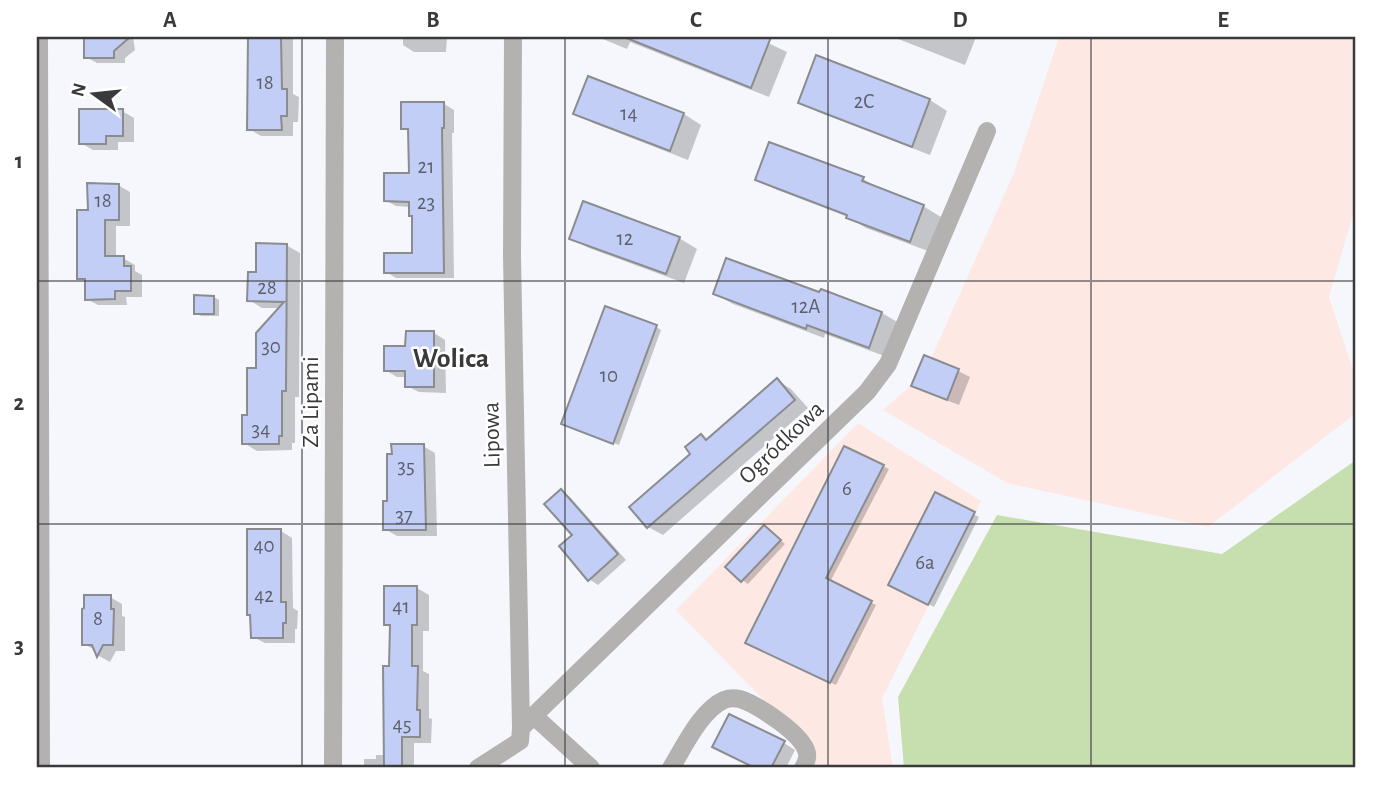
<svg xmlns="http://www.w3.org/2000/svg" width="1393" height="805" font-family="'Alegreya Sans',sans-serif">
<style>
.industrial{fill:#fde8e4}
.green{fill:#c7deaf}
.shadow{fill:#0003}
.building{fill:#c3cef6;stroke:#8a8c90;stroke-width:2}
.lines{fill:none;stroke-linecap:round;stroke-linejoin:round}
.street{stroke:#b3b2b1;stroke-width:18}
.grid{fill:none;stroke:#3a3a3c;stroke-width:2;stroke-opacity:0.55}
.labels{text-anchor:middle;stroke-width:5;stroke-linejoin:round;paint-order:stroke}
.number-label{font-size:21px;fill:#5c5f6a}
.street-label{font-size:24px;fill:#3a3a3c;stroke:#fff}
.quarter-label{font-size:28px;font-weight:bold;fill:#3a3a3c;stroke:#fff}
.neatline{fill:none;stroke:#3a3a3c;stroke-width:2.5}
.grid-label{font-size:23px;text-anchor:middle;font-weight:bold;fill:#3a3a3c}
</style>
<rect width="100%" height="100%" fill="#f6f7fc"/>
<g class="industrial">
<polygon points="1059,37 1356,37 1356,204 1329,297 1356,379 1356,413 1208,527 1007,483 883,410 924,374 1014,173"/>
<polygon points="858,423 981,501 882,698 893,768 807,768 815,753 676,610"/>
</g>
<polygon class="green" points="1356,460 1356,768 904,768 898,697 997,515 1222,554"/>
<g class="shadow">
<polygon points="86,37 133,37 135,50 125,58 125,63 97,63 86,57"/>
<polygon points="249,37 293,37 293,94 299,97 298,122 293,122 293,136 261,136 249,129"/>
<polygon points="403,37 447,37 446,52 414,52 403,45"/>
<polygon points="598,37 756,37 787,52 769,97 630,42 627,49"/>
<polygon points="893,37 976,37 965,65"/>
<polygon points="817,57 930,100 947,111 930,155 818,112 800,102"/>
<polygon points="589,78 684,114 701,125 688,160 593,123 576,113"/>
<polygon points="444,104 454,110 454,133 452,133 454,278 396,278 386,272 414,255 414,217 410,215 410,207 396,206 385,200 410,175 410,132 403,128"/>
<polygon points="122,111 134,118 134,142 118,142 118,150 93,150 81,143"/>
<polygon points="757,179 863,179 881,189 923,206 941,217 928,251 866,228 848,217 775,189"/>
<polygon points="118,185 130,192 130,226 116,226 116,258 123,258 135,265 135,271 142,275 142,297 126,297 127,305 98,305 87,299 86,282 79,278 89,212"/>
<polygon points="571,238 679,238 697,249 684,283 589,248"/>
<polygon points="286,245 300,253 299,397 295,397 295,443 292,443 292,450 257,451 244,443 258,370 280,308 262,308 249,300 258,274"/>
<polygon points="715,294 820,295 882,313 899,323 887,357 825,334 824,338 733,304"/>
<polygon points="214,297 219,300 219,316 201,316 196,313"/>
<polygon points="656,327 661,330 619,445 569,427"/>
<polygon points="434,333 445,340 446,393 419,392 407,386 407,377 397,377 385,370 407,348"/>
<polygon points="958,371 970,377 959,405 925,392 913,385"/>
<polygon points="777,380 791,389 808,408 663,535 648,527 693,454 701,436 708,440"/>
<polygon points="423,446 435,453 437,536 397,536 385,529 389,503"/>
<polygon points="844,448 889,469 830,582 876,605 836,685 753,645"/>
<polygon points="561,491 570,497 626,560 598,585 589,579"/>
<polygon points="936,495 979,517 934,607 891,584"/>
<polygon points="765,527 785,544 748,584 742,580"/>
<polygon points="281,531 292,538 293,608 298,611 297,629 295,629 295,643 265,643 253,637 251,616 248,614"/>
<polygon points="417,588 429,595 429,631 423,631 423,671 429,674 429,718 432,719 431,743 414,743 414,768 364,768 364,759 376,759 376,755 385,755 391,667 392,628 386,624"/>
<polygon points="110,597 122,604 122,616 125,617 125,651 116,651 110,662 99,656 97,651 84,644"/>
<polygon points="784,743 795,750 786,768 757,768 726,753"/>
</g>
<g class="building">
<polygon points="84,37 130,37 114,51 114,58 84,58"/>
<polygon points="248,37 281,37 282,89 287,89 287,116 281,116 282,130 247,130"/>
<polygon points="624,37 771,37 751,88"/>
<polygon points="816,55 930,99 912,147 798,103"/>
<polygon points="588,76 684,113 670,151 573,114"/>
<polygon points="401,102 444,102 444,128 442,128 444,273 384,273 384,253 412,253 412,216 409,216 409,202 384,201 384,173 409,173 408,129 401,129"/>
<polygon points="79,109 123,109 123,136 106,136 106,144 79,144"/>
<polygon points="769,142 864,177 862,181 924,205 910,242 846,218 847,215 755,180"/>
<polygon points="87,183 119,184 119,220 105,220 105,256 124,256 124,266 131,266 131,291 115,291 115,299 85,300 85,279 77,279 77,210 88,210"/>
<polygon points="583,201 680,237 666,274 569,239"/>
<polygon points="256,243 287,244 286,391 282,391 282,436 279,436 279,444 242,444 242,415 247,415 247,368 256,368 256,333 284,302 247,301 248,272 256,272"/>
<polygon points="726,258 819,292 821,289 882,312 869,348 807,325 806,329 713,294"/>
<polygon points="194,295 214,296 214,314 194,314"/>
<polygon points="605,306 657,325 613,444 561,424"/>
<polygon points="406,331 434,331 434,387 405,387 405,371 384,371 384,346 405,346"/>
<polygon points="924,355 959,369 947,400 911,386"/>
<polygon points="777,378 795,400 647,528 629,507 690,454 685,447 701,434 706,440"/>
<polygon points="391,444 424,444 426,530 383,530 383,501 387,501 387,454 392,454"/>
<polygon points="844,446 884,465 826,578 872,601 830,683 745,643"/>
<polygon points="561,489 618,554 588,581 559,546 572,535 544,504"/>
<polygon points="935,492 975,512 928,605 888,585"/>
<polygon points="764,525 781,540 741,582 725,567"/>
<polygon points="247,529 281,529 281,602 286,602 286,623 283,623 283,638 251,638 250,615 247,615"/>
<polygon points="384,586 417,586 417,625 412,625 412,666 418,666 417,710 420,710 420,737 402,737 402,768 384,768 383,666 389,666 390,625 384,625"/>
<polygon points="84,595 111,595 111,609 114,609 113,645 103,645 97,657 92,645 82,645 82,609 84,608"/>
<polygon points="729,714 785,741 771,768 755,768 712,747"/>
</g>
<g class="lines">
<g class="street">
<polyline points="39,37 41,768"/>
<polyline points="534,716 591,768"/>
<polyline points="521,728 867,392 888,364 987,131"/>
<polyline points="333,768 335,37"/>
<polyline points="478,768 520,741 521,728 512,256 513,37"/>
<path d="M671,768c13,-21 30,-58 53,-68 5,-2 12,-2 16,-1 18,6 63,35 67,54 1,6 -1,10 -4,15"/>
</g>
</g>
<path class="grid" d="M302,37v731M565,37v731M828,37v731M1091,37v731M37,281h1319M37,524h1319"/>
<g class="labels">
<g class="number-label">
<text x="265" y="89">18</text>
<text x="864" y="108">2C</text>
<text x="629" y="120">14</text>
<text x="426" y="173">21</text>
<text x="103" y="207">18</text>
<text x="426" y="209">23</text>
<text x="625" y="245">12</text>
<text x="267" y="294">28</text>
<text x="806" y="313">12A</text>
<text x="271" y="353">30</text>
<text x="609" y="382">10</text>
<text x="261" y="436">34</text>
<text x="406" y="473">35</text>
<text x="847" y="495">6</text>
<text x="404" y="522">37</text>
<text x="264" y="552">40</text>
<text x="925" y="569">6a</text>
<text x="264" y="602">42</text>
<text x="401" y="613">41</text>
<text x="98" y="625">8</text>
<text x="402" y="731">45</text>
</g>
<g class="street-label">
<text transform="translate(310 402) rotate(-90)" y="8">Za Lipami</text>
<text transform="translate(491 435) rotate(-91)" y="8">Lipowa</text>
<text transform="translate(781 442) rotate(-44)" y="8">Ogródkowa</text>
</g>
<g class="quarter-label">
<text x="451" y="367">Wolica</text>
</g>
</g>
<rect width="1393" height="805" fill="none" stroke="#ffffff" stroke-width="77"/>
<g transform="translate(94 94) rotate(285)" stroke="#ffffff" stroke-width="5" paint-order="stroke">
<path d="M0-5L12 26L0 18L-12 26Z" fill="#3a3a3c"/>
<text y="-10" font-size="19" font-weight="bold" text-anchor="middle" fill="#3a3a3c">N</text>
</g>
<rect x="38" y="38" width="1316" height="728" class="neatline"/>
<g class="grid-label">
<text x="170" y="27">A</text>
<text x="433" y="27">B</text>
<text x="696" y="27">C</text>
<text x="960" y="27">D</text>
<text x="1223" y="27">E</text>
<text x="19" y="168">1</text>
<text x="19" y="410">2</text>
<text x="19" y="653">3</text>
</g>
</svg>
